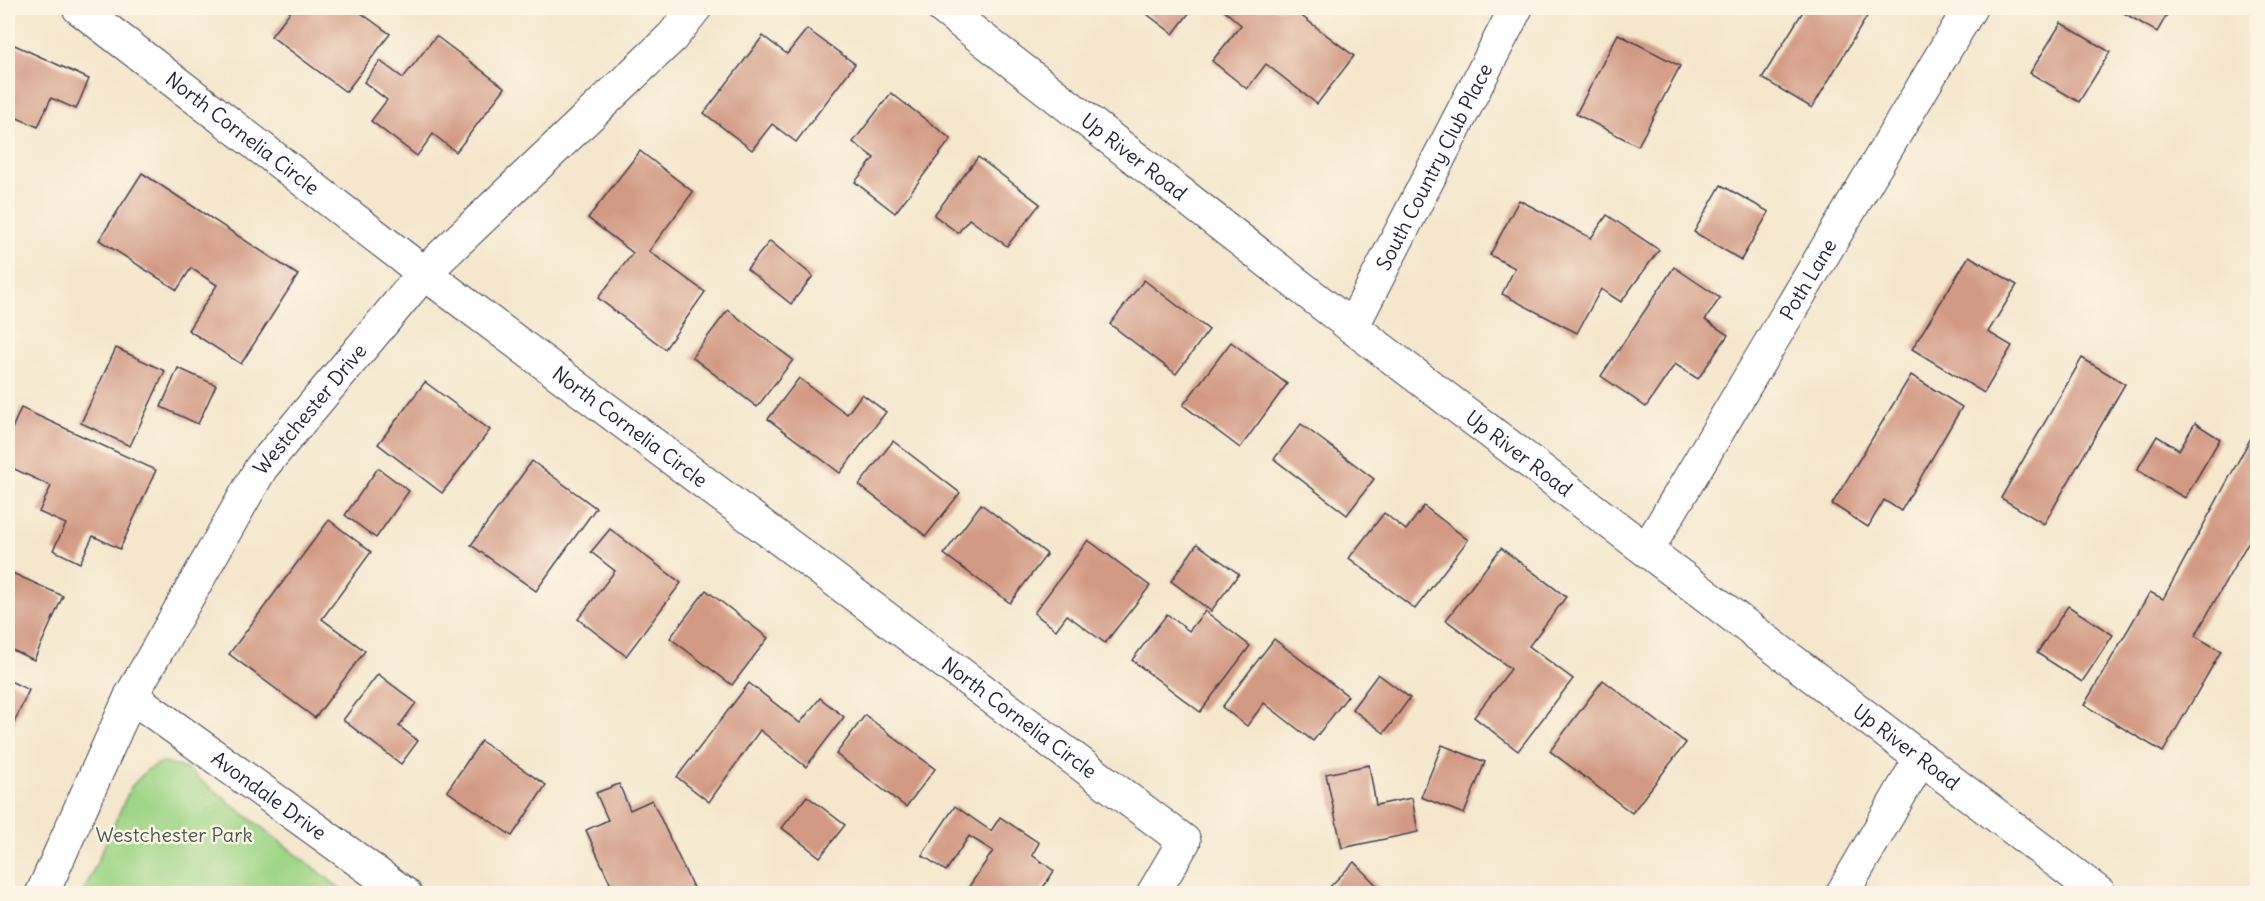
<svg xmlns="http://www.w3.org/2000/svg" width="2265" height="901" font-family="Delius,sans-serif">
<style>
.green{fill:#9fd586;stroke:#607c60;stroke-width:1.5}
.building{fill:#d29a84}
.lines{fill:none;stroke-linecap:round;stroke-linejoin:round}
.minor-casing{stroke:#424051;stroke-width:35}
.tertiary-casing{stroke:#424051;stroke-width:35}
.minor{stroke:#fff;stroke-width:33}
.tertiary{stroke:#fff;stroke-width:33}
.labels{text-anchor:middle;stroke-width:5;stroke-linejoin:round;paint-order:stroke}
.street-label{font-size:20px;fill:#22223b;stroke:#fcf5e5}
.park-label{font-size:20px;fill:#485852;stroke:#fcf5e5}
</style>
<rect width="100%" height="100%" fill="#fcf5e5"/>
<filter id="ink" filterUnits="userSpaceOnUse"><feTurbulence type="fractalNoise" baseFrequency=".0167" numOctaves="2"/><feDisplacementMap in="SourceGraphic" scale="12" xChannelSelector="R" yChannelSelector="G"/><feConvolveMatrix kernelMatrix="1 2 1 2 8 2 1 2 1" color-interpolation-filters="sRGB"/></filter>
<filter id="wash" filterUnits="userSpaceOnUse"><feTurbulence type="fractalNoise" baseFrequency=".008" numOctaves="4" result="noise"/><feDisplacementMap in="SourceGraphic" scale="24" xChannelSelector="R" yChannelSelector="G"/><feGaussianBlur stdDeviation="1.35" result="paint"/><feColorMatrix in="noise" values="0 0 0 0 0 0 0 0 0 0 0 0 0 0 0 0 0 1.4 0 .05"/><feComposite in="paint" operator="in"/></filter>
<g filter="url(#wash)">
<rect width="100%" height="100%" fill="#f4e7cd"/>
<polygon class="green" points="162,762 186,769 346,893 83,893 131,787 147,770"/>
<g id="blocks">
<g class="building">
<polygon points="293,8 354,8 390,34 346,92 271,36"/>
<polygon points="1145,8 1193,8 1173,34 1143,11"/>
<polygon points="1228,8 1291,8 1354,56 1317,104 1266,64 1247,89 1212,61 1241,25 1225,11"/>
<polygon points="1805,8 1872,8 1812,108 1762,78"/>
<polygon points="2115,8 2171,8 2157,32"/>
<polygon points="2061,23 2110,52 2079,102 2030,73"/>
<polygon points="807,29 855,64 796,142 772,124 752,150 704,113 763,36 787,54"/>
<polygon points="1618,34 1680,66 1638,146 1576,114"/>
<polygon points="436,36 505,88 456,152 433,134 417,156 371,121 387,100 364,82 380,61 403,78"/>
<polygon points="8,42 89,79 76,109 51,98 38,127 8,114"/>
<polygon points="891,93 951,139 895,213 855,182 874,158 853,142"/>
<polygon points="640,151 693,192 649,251 705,292 665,349 598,298 633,253 588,218"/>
<polygon points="978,157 1040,204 1007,246 969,219 958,233 934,215"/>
<polygon points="142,173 298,275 241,364 188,330 217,285 191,268 177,290 99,240"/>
<polygon points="1721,185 1769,212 1741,260 1694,232"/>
<polygon points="1519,200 1591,238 1607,215 1659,250 1621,302 1601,289 1577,333 1502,294 1515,268 1490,255"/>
<polygon points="770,241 813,276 791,304 747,269"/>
<polygon points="1969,256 2017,285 1988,332 2012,346 1984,393 1912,349"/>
<polygon points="1674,267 1720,298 1705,320 1728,335 1698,379 1675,364 1646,407 1601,376"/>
<polygon points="1144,280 1209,330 1176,374 1110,324"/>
<polygon points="728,310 793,360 757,407 692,357"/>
<polygon points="1231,342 1287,384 1240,448 1183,405"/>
<polygon points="116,348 165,371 130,446 81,423"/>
<polygon points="2082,358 2125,384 2044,524 2001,498"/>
<polygon points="178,368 216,385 198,424 161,407"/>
<polygon points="1911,375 1962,407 1901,511 1884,500 1868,527 1832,504"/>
<polygon points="799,378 847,414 862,394 886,412 840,473 768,419"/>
<polygon points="425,382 490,430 442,493 378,444"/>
<polygon points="21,408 156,470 120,549 93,536 80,563 53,550 66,524 39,512 51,486 8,466 8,438"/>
<polygon points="2195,423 2220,439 2185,498 2137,470 2157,436 2179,450"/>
<polygon points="1301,424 1374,479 1347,515 1274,459"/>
<polygon points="2253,434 2258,437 2258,525 2195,636 2221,651 2163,752 2084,705 2150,592 2163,599"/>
<polygon points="893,441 960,493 926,536 859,485"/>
<polygon points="532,461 596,508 536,591 471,545"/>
<polygon points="378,468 409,491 376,538 345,515"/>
<polygon points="981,504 1047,554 1010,603 944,554"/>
<polygon points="1424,506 1468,540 1415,609 1349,558 1384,513 1406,530"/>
<polygon points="329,520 371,552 322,619 365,651 315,718 229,654"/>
<polygon points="610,529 681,583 626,656 578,619 615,571 591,552"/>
<polygon points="1088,540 1150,586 1105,643 1067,615 1056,630 1034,613"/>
<polygon points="1197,544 1239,574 1211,611 1171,581"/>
<polygon points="1501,548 1566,597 1529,646 1573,679 1518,751 1474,717 1511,669 1446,620"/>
<polygon points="8,571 63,596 34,660 8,648"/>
<polygon points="706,590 768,638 732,685 670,638"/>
<polygon points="2068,606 2113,635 2082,682 2037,653"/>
<polygon points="1205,611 1250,646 1200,712 1132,660 1167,614 1189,631"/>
<polygon points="1274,639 1348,696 1313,741 1264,703 1247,726 1222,707"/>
<polygon points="378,674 416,703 399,726 418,741 401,764 343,720"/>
<polygon points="1378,674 1410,698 1384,733 1352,709"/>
<polygon points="8,680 29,690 8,736"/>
<polygon points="1603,680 1686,743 1632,813 1550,751"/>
<polygon points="749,683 800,723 820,698 844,717 806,767 760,730 709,802 677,777"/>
<polygon points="865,715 935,769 906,807 836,754"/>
<polygon points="481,741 546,785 512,836 447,791"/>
<polygon points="1442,745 1485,762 1464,814 1421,797"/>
<polygon points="1369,765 1376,805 1412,798 1418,832 1342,848 1326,774"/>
<polygon points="619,784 630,810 652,800 696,894 615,894 586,830 608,820 596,793"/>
<polygon points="807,796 845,825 820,857 782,828"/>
<polygon points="955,806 991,831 1000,817 1039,843 1032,855 1054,871 1042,889 1047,894 969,894 966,891 993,851 969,836 946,871 922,855"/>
<polygon points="1354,862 1385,894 1323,894"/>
</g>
</g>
</g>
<g filter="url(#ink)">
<use href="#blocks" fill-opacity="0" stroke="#424051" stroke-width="1.5"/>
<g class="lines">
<g class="minor-casing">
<g id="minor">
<path id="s1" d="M79,8l345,265 760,568 -31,53"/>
<path id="s2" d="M1352,327l164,-319"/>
<path id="s3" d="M1647,550l323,-542"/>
<path id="s4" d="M131,696l274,198"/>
<path id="s5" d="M42,894l89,-198 130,-228 163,-195 248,-236 23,-29"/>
<polyline points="1842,894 1921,758"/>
</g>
</g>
<g class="tertiary-casing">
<g id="tertiary">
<path id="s6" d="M943,8l409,319 748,567"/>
</g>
</g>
<use href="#minor" class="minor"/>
<use href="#tertiary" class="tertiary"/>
</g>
</g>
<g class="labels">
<g class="street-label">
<text dy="7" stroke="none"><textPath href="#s1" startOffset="206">North Cornelia Circle</textPath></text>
<text dy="7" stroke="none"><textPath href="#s6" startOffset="242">Up River Road</textPath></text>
<text dy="7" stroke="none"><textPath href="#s2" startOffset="180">South Country Club Place</textPath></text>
<text dy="7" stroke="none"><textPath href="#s3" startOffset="315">Poth Lane</textPath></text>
<text dy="7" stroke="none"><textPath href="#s5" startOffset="556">Westchester Drive</textPath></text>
<text dy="7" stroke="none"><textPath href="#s1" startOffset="692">North Cornelia Circle</textPath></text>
<text dy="7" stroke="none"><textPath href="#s6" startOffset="728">Up River Road</textPath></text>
<text dy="7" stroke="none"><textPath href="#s1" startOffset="1178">North Cornelia Circle</textPath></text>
<text dy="7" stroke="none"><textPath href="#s6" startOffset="1214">Up River Road</textPath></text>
<text dy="7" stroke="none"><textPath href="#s4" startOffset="170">Avondale Drive</textPath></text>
</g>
<g class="park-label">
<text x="174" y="842">Westchester Park</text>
</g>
</g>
<rect width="2265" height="901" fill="none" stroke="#fcf5e5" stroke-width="30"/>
</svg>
